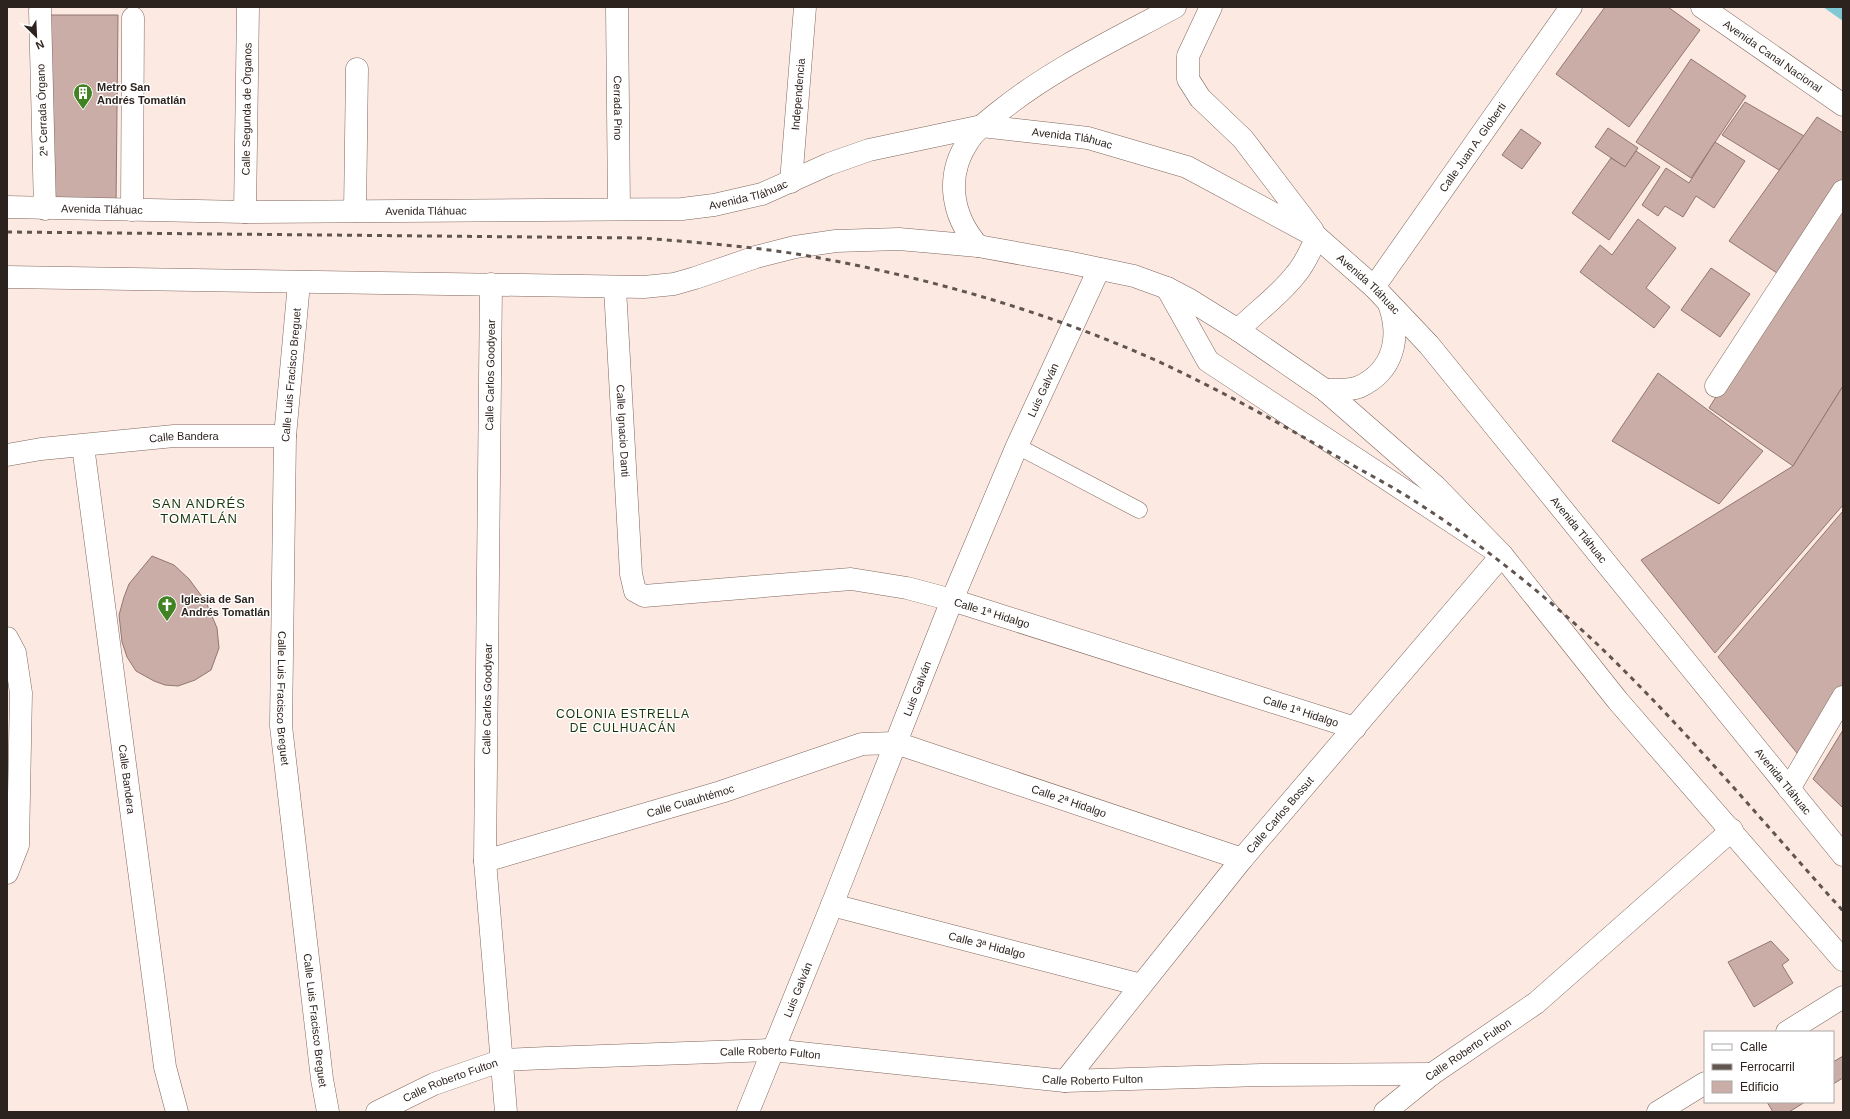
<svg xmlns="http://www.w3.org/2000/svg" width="1850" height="1119" font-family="Helvetica,sans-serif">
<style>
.water{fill:#80c9d4}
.building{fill:#cbada7;stroke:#927670}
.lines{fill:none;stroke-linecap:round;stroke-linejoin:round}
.service-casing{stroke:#80675c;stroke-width:17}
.minor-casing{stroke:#80675c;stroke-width:23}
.tertiary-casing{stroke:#80675c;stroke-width:23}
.secondary-casing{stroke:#80675c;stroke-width:23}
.service{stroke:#fff;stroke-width:16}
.minor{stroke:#fff;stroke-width:22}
.tertiary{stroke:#fff;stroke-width:22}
.secondary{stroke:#fff;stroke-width:22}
.rail{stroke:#615550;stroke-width:3;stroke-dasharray:5 5;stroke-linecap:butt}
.labels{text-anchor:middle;stroke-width:3;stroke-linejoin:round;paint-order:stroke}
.street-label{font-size:11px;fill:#2d231e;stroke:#fff}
.poi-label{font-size:11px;font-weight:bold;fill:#2d231e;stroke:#fff;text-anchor:start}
.neighbourhood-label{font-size:12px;letter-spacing:1px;fill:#173608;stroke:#fff}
.quarter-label{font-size:13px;letter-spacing:1px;fill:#173608;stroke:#fff}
</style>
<rect width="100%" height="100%" fill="#fbe9e2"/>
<polygon class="water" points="1823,7 1843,7 1843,21"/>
<g class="building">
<polygon points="1605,7 1668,7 1700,30 1629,127 1556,74"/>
<polygon points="49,15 118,15 116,205 48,205"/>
<polygon points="1691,59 1746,96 1691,178 1636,142"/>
<polygon points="1745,102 1804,136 1779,170 1722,135"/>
<polygon points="1817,117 1843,133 1843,179 1823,215 1783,277 1729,241"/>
<polygon points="1608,128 1638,148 1625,167 1595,147"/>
<polygon points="1521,129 1541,143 1522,169 1502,155"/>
<polygon points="1715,142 1745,161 1714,208 1696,196 1683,217 1665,206 1658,216 1642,205 1666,168 1689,183"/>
<polygon points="1636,151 1660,167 1609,240 1572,213 1611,158 1625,167"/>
<polygon points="1843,194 1843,386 1793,466 1709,408"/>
<polygon points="1638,219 1676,248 1646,288 1670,307 1654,328 1580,272 1600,245 1612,255"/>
<polygon points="1711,268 1750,294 1720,337 1681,310"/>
<polygon points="1658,373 1763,451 1719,504 1612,441"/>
<polygon points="1843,386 1843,505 1715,653 1641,560 1793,466"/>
<polygon points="1843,511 1843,686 1802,759 1718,657"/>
<polygon points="152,556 174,565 189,579 206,602 217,628 219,648 211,670 195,680 178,686 165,685 154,681 136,671 127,657 122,642 119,615 124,597 129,584"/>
<polygon points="1843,730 1843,808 1813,779"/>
<polygon points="1771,941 1789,960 1782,965 1793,983 1754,1007 1728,962"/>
<polygon points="1843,1056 1843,1078 1833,1084 1833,1062"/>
<polygon points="1767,1102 1805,1102 1789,1112 1773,1112"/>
</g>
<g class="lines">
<g class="service-casing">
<polyline id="service" points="1017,446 1139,510"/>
</g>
<g class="minor-casing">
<g id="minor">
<path id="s1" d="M617,7l2,202"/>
<polyline points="40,10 45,209"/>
<path id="s2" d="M791,182l14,-175"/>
<polyline points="132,210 133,18"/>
<polyline points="355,211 357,69"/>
<path id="s3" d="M245,212l3,-205"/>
<path id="s4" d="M299,283l-14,153 -4,290 41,353 6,33"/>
<polyline points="491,284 485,861 506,1112"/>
<path id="s5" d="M1374,287l197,-280"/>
<path id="s6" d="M615,288l16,286 4,17 9,5 207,-17 56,9 45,12 403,128"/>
<polyline points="1716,386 1843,191"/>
<path id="s7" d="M83,446l82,621 12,45"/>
<path id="s8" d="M7,455l34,-6 133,-13h111"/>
<polyline points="7,638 15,653 21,693 18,845 7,873"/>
<polyline points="1789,789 1843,697"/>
<path id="s9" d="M485,861l236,-69 141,-48 34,-1 346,116"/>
<polyline points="832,905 1141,985"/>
<polyline points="1787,1032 1843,997"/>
<path id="s10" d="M1065,1081l177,-222 260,-304 -294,-194 -41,-73"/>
<path id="s11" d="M377,1112l57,-28 69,-24 44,-2 225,-8 293,31 196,-6 171,-1"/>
<path id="s12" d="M748,1112l84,-207 120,-305 65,-154 82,-177"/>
<path id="s13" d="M1385,1112l47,-38 104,-71 196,-173"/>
<polyline points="1658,1112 1705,1083"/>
</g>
</g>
<g class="tertiary-casing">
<g id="tertiary">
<path id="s14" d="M1702,7l141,98"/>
</g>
</g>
<g class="secondary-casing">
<g id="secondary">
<polyline points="1211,7 1188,56 1188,79 1200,98 1243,139 1313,231"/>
<path id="s15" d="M7,207l238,5 437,-3 32,-4 48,-11 67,-30 40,-14 113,-24 106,12 99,29 130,70 57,50 55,58 414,510"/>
<path d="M978,246c-27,-31 -33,-71 -9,-106 8,-12 20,-20 31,-29 52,-42 116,-72 175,-104"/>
<polyline points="7,277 644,287 674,284 695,278 756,257 795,247 836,241 899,239 978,246 1067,262 1134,276 1167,288 1190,300 1238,330 1325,390 1435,486 1502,555 1618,701 1843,960"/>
<path d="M1238,330c19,-19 41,-34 58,-56 9,-10 15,-25 21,-37"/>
<path d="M1325,390c11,0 23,1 34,-3 35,-16 42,-50 30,-83"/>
</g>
</g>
<use href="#service" class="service"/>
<use href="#minor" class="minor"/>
<use href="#tertiary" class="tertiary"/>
<use href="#secondary" class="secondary"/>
<path class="rail" d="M7,232l634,6c52,4 105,8 156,16 122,21 243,55 356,105 63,29 123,62 183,97 23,13 46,25 69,39 65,40 135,96 191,148 88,84 166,178 247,268"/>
</g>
<defs>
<g id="building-pin" transform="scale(1)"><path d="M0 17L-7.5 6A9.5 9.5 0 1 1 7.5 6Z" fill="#418222" stroke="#fff"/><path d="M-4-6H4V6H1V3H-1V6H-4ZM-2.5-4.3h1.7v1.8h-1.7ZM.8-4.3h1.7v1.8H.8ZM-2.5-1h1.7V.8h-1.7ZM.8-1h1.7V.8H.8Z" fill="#fff"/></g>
<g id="church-pin" transform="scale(1)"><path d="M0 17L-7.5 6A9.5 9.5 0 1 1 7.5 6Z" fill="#418222" stroke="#fff"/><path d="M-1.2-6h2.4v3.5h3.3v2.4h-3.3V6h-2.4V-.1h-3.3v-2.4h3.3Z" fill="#fff"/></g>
</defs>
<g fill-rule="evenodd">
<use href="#building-pin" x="83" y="93"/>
<use href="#church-pin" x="167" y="605"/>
</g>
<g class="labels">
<g class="street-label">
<text dy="4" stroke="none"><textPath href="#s14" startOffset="86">Avenida Canal Nacional</textPath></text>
<text dy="4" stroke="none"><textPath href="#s2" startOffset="88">Independencia</textPath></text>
<text dy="4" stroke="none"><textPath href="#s1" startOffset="101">Cerrada Pino</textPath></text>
<text dy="4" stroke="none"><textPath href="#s3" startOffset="103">Calle Segunda de Órganos</textPath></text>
<text transform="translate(42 110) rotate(-92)" y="4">2ª Cerrada Órgano</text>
<text dy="4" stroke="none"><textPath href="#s15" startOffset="1079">Avenida Tláhuac</textPath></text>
<text dy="4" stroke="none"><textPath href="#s5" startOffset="171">Calle Juan A. Globerti</textPath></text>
<text dy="4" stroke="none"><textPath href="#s15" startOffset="743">Avenida Tláhuac</textPath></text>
<text dy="4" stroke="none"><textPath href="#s15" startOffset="95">Avenida Tláhuac</textPath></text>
<text dy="4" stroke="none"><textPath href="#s15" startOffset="419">Avenida Tláhuac</textPath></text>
<text dy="4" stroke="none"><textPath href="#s15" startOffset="1415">Avenida Tláhuac</textPath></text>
<text transform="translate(291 375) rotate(-85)" y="4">Calle Luis Fracisco Breguet</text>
<text transform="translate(490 375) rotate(-89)" y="4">Calle Carlos Goodyear</text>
<text dy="4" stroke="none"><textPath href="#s12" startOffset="780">Luis Galván</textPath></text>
<text dy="4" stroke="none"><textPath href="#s6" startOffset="143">Calle Ignacio Danti</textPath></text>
<text dy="4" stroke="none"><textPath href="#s8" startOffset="178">Calle Bandera</textPath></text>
<text dy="4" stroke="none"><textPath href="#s15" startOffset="1739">Avenida Tláhuac</textPath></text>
<text transform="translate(992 613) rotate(17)" y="4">Calle 1ª Hidalgo</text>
<text dy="4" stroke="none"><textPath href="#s12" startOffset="456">Luis Galván</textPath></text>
<text dy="4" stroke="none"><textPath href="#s4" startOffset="416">Calle Luis Fracisco Breguet</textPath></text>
<text transform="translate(487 699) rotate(-89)" y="4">Calle Carlos Goodyear</text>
<text transform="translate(1301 711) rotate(18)" y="4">Calle 1ª Hidalgo</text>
<text dy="4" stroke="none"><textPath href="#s7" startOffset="336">Calle Bandera</textPath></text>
<text dy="4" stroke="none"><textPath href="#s15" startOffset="2063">Avenida Tláhuac</textPath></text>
<text dy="4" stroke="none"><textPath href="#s9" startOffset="214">Calle Cuauhtémoc</textPath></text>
<text transform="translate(1069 801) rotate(19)" y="4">Calle 2ª Hidalgo</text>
<text dy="4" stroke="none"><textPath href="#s10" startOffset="342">Calle Carlos Bossut</textPath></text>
<text transform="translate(987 945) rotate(14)" y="4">Calle 3ª Hidalgo</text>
<text dy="4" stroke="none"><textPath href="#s12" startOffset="132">Luis Galván</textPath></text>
<text dy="4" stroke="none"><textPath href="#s4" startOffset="740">Calle Luis Fracisco Breguet</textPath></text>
<text dy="4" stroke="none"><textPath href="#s13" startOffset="104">Calle Roberto Fulton</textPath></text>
<text dy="4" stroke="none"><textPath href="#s11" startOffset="404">Calle Roberto Fulton</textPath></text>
<text dy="4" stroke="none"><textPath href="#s11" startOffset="728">Calle Roberto Fulton</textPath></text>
<text dy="4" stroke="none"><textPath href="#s11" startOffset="80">Calle Roberto Fulton</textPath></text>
</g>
<g class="poi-label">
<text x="97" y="91">Metro San<tspan x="97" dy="13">Andrés Tomatlán</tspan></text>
<text x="181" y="603">Iglesia de San<tspan x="181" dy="13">Andrés Tomatlán</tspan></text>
</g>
<g class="neighbourhood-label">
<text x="623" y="718">COLONIA ESTRELLA<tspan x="623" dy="14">DE CULHUACÁN</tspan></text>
</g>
<g class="quarter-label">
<text x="199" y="508">SAN ANDRÉS<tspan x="199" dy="15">TOMATLÁN</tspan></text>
</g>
</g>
<rect width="1850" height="1119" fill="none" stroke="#2d231e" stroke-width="16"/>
<rect x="1704" y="1031" width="130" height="72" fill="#ffffff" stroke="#aba7a5"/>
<rect x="1712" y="1044" width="20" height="6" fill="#ffffff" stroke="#aba7a5"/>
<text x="1740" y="1051" font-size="12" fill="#2d231e">Calle</text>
<rect x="1712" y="1064" width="20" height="6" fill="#615550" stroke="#aba7a5"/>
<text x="1740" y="1071" font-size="12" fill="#2d231e">Ferrocarril</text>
<rect x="1712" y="1081" width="20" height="12" fill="#cbada7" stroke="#aba7a5"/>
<text x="1740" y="1091" font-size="12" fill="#2d231e">Edificio</text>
<g transform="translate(36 36) rotate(156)" stroke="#ffffff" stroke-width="3" paint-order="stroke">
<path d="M0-3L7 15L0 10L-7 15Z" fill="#2d231e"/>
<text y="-6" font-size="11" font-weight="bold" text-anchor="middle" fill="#2d231e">N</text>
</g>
</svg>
